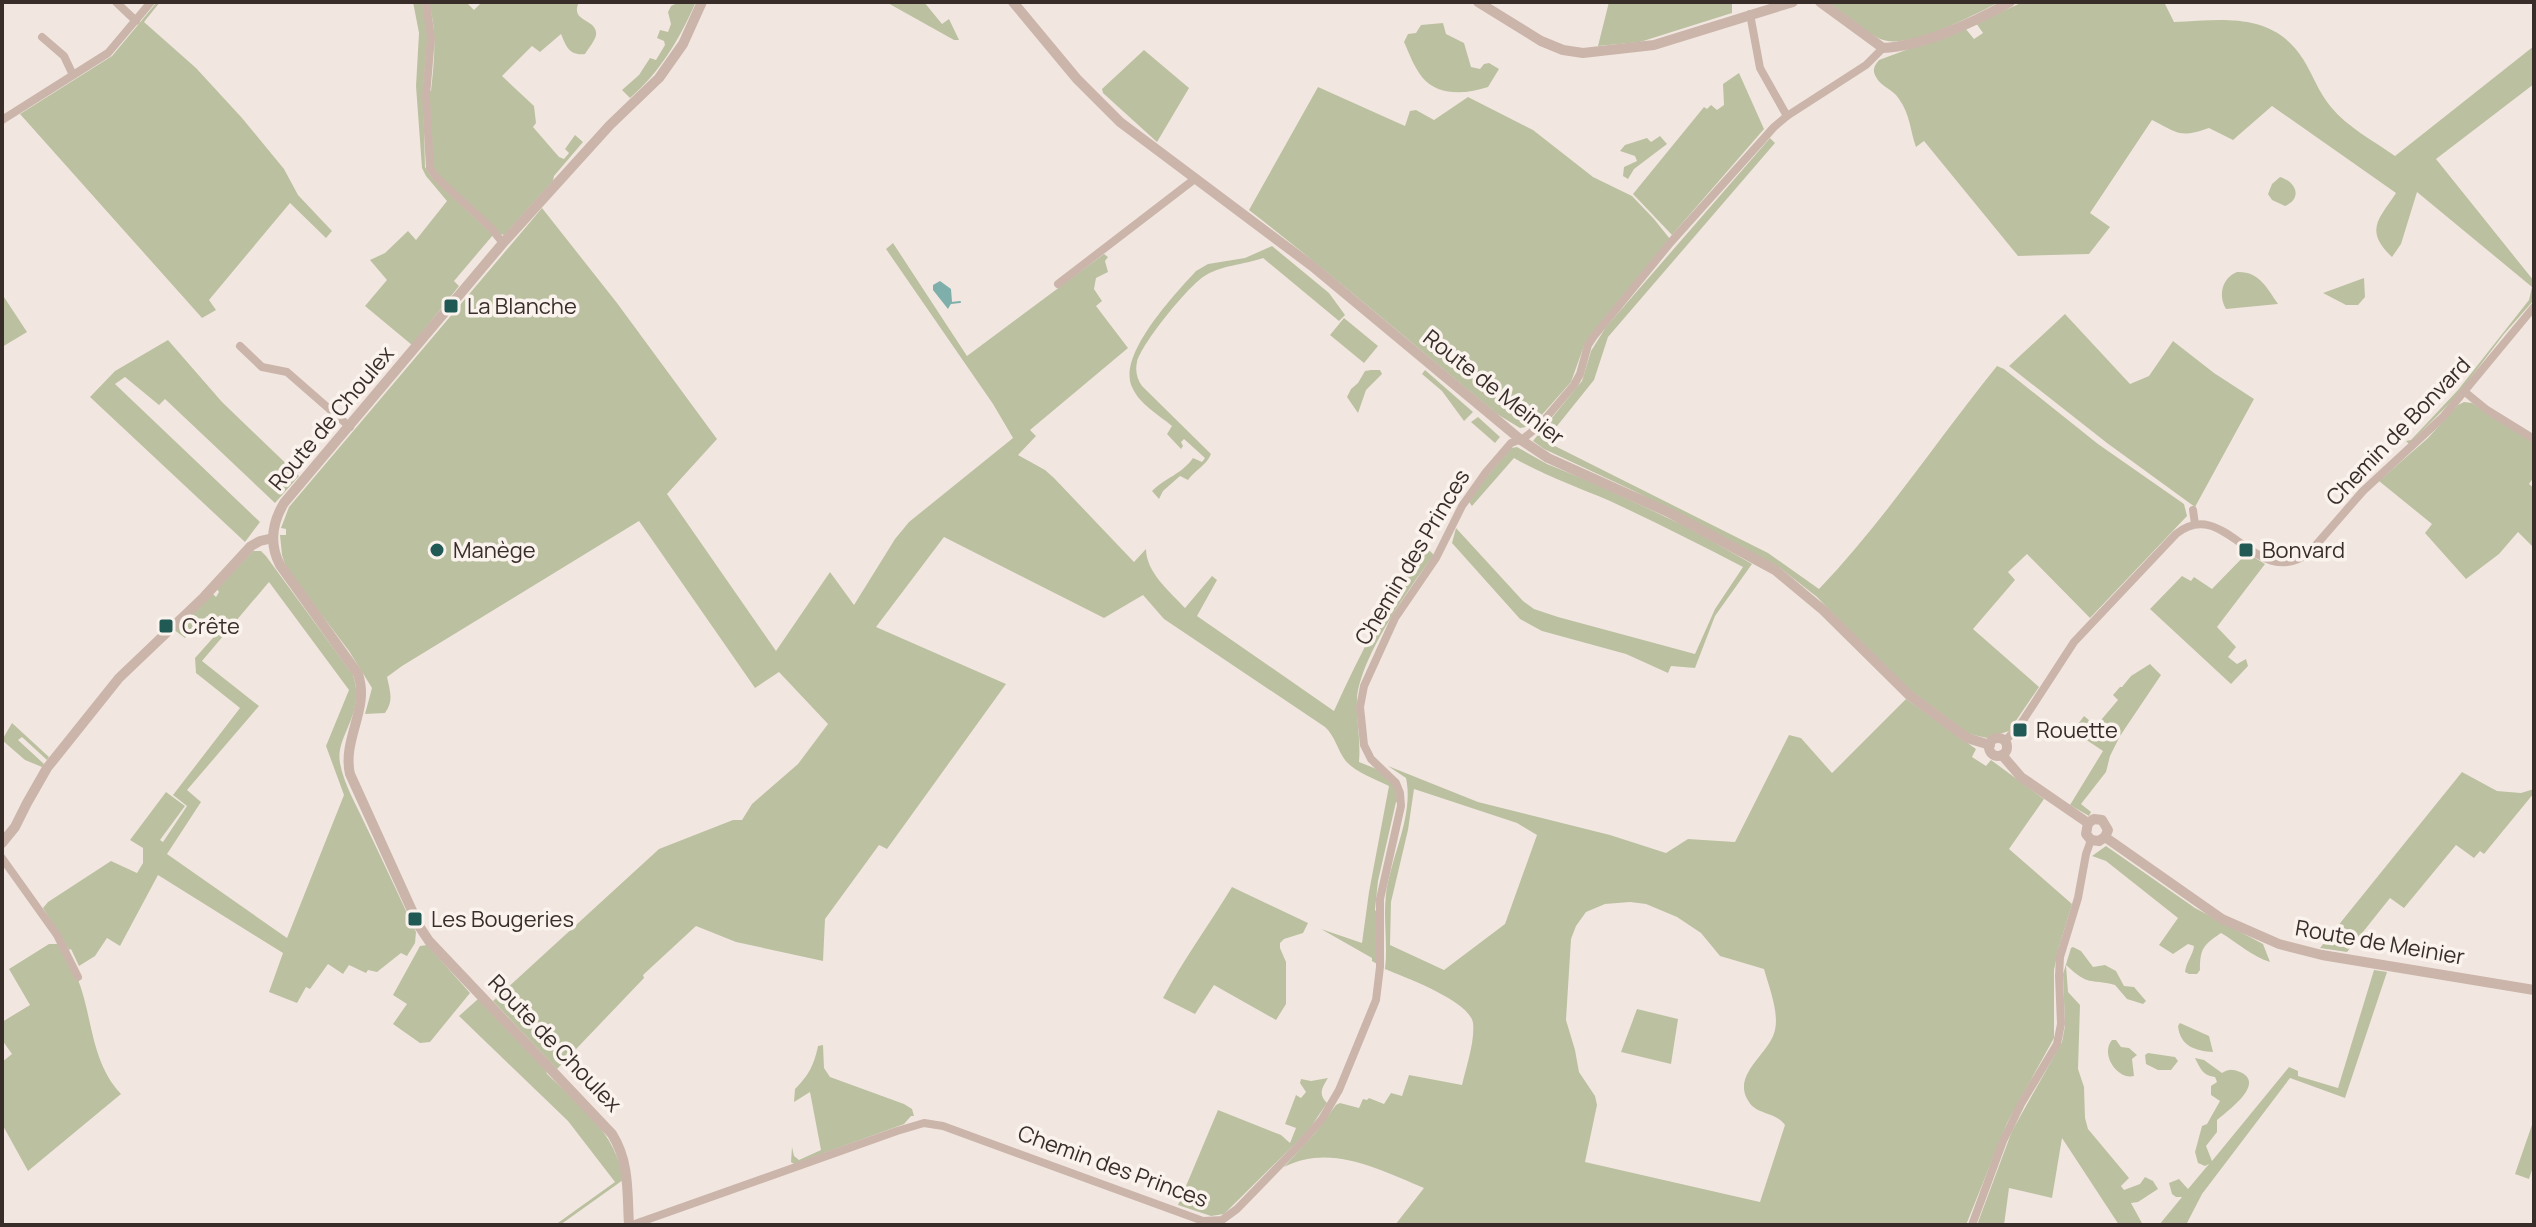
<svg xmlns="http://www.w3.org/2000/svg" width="2536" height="1227" font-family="Manrope,sans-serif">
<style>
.green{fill:#bbc1a0;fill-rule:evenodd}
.water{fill:#7fafaa}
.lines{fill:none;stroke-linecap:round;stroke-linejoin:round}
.stream{stroke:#7fafaa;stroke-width:2}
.minor{stroke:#cbb5ab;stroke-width:8}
.tertiary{stroke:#cbb5ab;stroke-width:10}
.poi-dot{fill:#215955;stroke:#faf2ec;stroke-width:3}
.labels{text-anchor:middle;stroke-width:7;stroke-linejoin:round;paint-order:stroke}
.poi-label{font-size:22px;fill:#392d2a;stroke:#faf2ec;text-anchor:start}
.street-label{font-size:22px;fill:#392d2a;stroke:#faf2ec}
</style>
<rect width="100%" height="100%" fill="#f2e7e0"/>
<g class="green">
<polygon points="157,2 160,2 144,22 196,68 242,118 284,169 298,195 332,231 326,238 290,203 209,300 216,310 202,318 20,114 112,56"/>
<polygon points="413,2 423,2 428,33 423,89 425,167 432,178 493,235 454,281 459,286 412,345 365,306 387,280 370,260 385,253 408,231 416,240 447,201 426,176 422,168 416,86 419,33"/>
<path d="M428,2h38l8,8 8,-8h97c-10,21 19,16 17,33 -1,6 -8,14 -11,19 -16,2 -19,-8 -24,-20l-21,18 -8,-6 -30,30 32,30 2,17 -3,4 26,30 5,2 5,-6 -4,-4 10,-14 8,7 -29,34 -1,5 -49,54 -4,-1 -59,-55 -9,-12 -3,-76h2c3,-29 7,-62 -3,-89z"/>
<path d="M679,2h12l4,2c-16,36 -35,68 -65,94l-8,-8 17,-15 11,-17 6,2 9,-15 -1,-4 -7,-3 3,-8 8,2 3,-8 -3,-12 3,-6z"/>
<polygon points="886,2 924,2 942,24 949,19 959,40 954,40"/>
<polygon points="1609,2 1732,2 1732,13 1640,42 1598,46"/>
<path d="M1828,2h172c-26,12 -94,51 -122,36 -17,-9 -34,-24 -50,-36z"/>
<path d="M2023,2h141l10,20c48,-2 99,-11 129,37 10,16 16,34 28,48 16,20 43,34 64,49l139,-110v38l-98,75 98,122v19l-30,34 -48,63 -47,47 -3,-3 5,-1 47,-50 71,-90 3,-13 -115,-95 -16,52 -9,13c-29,-27 -12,-39 4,-64l-124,-87 -39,34 -24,-12c-29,10 -30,6 -57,-8l-62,93 20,14 -21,27 -71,2 -94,-115 -8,6c-6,-17 -6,-33 -17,-48 -6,-10 -18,-12 -23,-22 -4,-7 -2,-11 3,-17l86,-32 9,11 9,-6 -7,-10z"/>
<path d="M1443,23l3,11 18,9 7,24 9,2 4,-5 5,-1 10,6 -11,18c-21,7 -50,10 -66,-10 -8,-10 -13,-24 -18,-35l4,-8 8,-1 5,-8z"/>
<polygon points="1144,50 1189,88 1157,142 1103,93 1102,89"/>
<polygon points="1739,73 1764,129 1672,235 1633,194 1704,107 1707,109 1711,105 1717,110 1724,105 1723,84"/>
<path d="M1318,87l87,39 5,-15 6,-1 18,10 34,-23 65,33 60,47 39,19 22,23 16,20 -85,104 -14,39 -39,44 -12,2 -23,-14c-82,-68 -163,-138 -248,-204z"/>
<polygon points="1660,136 1667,144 1634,169 1628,179 1623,176 1624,167 1637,161 1635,156 1620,151 1625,145 1647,138 1651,142"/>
<path d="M1770,138l5,5 -167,194 -14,43 -49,61 223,112 51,36c66,-69 118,-149 178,-223l7,3 94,75 86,60 3,12 -97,102 -63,-64 -19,18 7,8 -42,49 66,58 -30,44 -22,7 -18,-4 -70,-52 -82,-85 -37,-29 -146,-77 -90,-42 -11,-8 49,-60 9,-30 15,-24z"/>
<path d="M2280,177c16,5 23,21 5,29l-13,-6 -4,-6 4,-10z"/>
<path d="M542,208l75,95 100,136 -50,55 109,157 54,-79 24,33 41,-66 14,-17 104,-84 -20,-34 -107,-155 7,-6 74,113 137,-102 4,3 -3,4 3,11 -12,6 -2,11 8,12 -6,5 32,42 -98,82 6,6 -18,19 27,15 9,8 80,84 12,-13c0,23 24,43 39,59l27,-32 5,4 -20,36 137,95c26,-58 55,-112 90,-166l10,10c-25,33 -74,103 -77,144 -1,21 4,42 2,63l20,8 16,16 3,16h-2l-18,79 -3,29 2,2v52l-5,-3v-3l-51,-29 41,14 7,-51 20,-106c-14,-7 -35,-14 -44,-26 -8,-11 -10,-24 -20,-33l-161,-108 -21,-24 -39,23 -160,-81 -68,90 130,57 -119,165 -8,-4 -54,74 -2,42 -87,-19 -40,-16 -53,49 1,3 -87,91 -64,-68 166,-152 74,-29h9l10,-16 46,-40 30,-40 -49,-52 -24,16 -116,-167 -237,145 -15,11c3,14 7,24 -2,36l-20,1 7,-26 -23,-37 -63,-83 -4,-13 -2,-20h6v-6l-5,-1 8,-21z"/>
<path d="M1272,246l57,47 16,22 -6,6 -76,-63c-19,7 -43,7 -60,19 -17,12 -61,66 -66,85 -2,9 0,17 5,24l69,68c-5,12 -16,16 -23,26l-8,-4 -17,15 -4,8 -7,-8c13,-13 30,-17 41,-33l9,4 3,-4 -21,-19 -3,3 2,4 -2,3 -14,-15 5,-8c-13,-11 -33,-22 -40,-39 -15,-32 43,-93 64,-116l12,-7 37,-6z"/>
<path d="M2237,272c22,-1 30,16 41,32l-52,5c-8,-14 -4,-31 11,-37z"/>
<polygon points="2364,278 2365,297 2358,305 2346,305 2323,293"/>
<polygon points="2,294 27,332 2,347"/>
<polygon points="2065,314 2130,384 2149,376 2173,341 2214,373 2254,399 2195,507 2107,443 2009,366"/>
<polygon points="1344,318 1378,346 1364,363 1330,335"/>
<polygon points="168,340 222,402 299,476 275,503 165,399 159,405 125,377 115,384 260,522 245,542 90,397 115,371"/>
<polygon points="1371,370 1380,370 1382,374 1366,390 1358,413 1347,397 1351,389 1358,383 1365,371"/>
<polygon points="1425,370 1473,412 1464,421 1442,391 1422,374"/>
<polygon points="2464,402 2472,403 2534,443 2534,477 2529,484 2534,488 2534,548 2518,532 2499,554 2466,579 2425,533 2432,524 2379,481 2428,438 2458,405"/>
<polygon points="1478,417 1500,437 1495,443 1471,422"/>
<path d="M1517,447l30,17 49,20 93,44 63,36 -37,52 -20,52 -24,-2 -3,7 -42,-19 -84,-23 -22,-12 -68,-76 4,-15 67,73 11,8 24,8 137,37 20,-45 28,-42c-44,-23 -88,-45 -133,-66 -33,-14 -65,-25 -96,-43l-42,48 -3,-4 15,-22 27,-32z"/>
<path d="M253,551h8l5,5 87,119c13,40 -18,60 -13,88 4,22 17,43 26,63 17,35 33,70 50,106l-1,11 -8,13 -6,-3 -24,19 -9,-2 -2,3 -17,-8 -6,9 -15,-10 -18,25 -4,-2 -9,16 -28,-11 14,-39 -125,-78 -38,71 -13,-8 -12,18 -16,10 -8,-17 -2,1 -26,-42 5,-6 63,-41 26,12 6,-10v-15l-13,-8 36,-48 19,14 -25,34 3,2 24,-36 -14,-11 67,-87 -44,-35 -1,-15 25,-28 -13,-14 -22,22 -12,-9 39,-36 4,4 3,-5 -2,-3zM269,582l80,108 -23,56 18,49 -57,143 -120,-84 34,-52 -14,-12 72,-84 -57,-45z"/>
<polygon points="2247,553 2265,564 2217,627 2236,647 2228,657 2237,664 2246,659 2248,666 2231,684 2150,609 2182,576 2191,581 2194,577 2212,589"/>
<polygon points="2150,664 2161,675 2120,736 2110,756 2106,772 2081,804 2091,812 2089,816 2070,805 2103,751 2073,731 2084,716 2096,726 2118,700 2113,695 2120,687 2122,687 2131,676"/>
<path d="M1906,699l70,50 -4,8 14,9 5,-6 53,39 -35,50 63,55 -13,43 -5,23v68l-47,85 -41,102h-571l29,-37c-44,-18 -93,-45 -140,-21l31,-34 21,-28 4,-2 19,5 4,-9 4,1 2,-2 15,6 7,-11 11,3 7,-21 53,10c4,-18 13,-43 11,-62 -3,-22 -69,-46 -88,-54 3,-25 -2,-50 1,-75 5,-38 28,-78 20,-116l-18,-12 90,36 132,33 56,18 22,-14 47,3 54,-107 12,3 31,35zM1414,789l103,34 20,12 -32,89 -61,46 -54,-25 1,-43 17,-72zM1630,902l16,2 31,13 24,16 19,23 44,13c5,18 15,43 11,61 -5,24 -45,45 -26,72 8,13 25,9 36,23l-25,77 -175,-40 12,-57 -2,-9 -16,-24 -4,-22 -9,-30 5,-81 5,-13 10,-14 19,-8z"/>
<polygon points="12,723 49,757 47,760 22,737 18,740 44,764 42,767 25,760 2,740"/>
<polygon points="2462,772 2497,791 2521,793 2534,789 2534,793 2484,854 2480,851 2474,858 2456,845 2404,908 2390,898 2347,952 2320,948"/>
<path d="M2106,846l89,62 68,36 7,18c-19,-6 -32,-19 -49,-29 -18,12 -21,16 -21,37l-3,4h-8l-4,-2c1,-10 8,-17 9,-26l-6,-2 -15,10 -14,-9 19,-27 -72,-57 -14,-5z"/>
<path d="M1232,887l76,36 -5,10 -19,6 -4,4v5l6,14v42l-10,16 -62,-35 -19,29 -32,-16c20,-38 46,-73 69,-111z"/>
<path d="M49,944h10c6,10 14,21 18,33 16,39 13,84 44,117l-93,77 -26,-47v-62l10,-8 -10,-14v-18l28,-17 -21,-36z"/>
<polygon points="427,945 470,993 430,1042 420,1043 393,1024 407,1004 393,995 420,946"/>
<path d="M2073,947l8,4 12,16 12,-2 11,6 8,15 10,1 12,14 -3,3 -16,-5 -12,-14c-27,-7 -25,2 -49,-20l2,27 12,13 -2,64 6,18 1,31 3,11 41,49 -8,8 3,4 16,-6 5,-7 8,4 5,8 -20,13 -7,1 12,22h-24l-57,-87 -10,60 -43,-10 -5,37h-27l35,-94 50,-89 3,-16 -2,-52 8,-26z"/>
<path d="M2374,970l13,2 -42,126 -55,-20 -88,116 -16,31h-27l23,-28h-6l-4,-3 -3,-11 10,-4 9,10 21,-25 -4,2 -7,-3 -3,-11 7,-26 5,-2 13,-23 -9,-6v-9l6,-4 -2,-5c-12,-1 -15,-9 -20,-19l9,2 18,13c7,-4 10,-4 18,-1 26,11 -11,38 -23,48v12l-11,14 6,15 77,-94 9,4v5l40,12z"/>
<path d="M478,999l67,69 2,6c32,31 70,59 76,106l-63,45h-5l60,-43 -47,-61 -109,-105z"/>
<polygon points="1637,1009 1678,1019 1671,1064 1621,1052"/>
<path d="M2180,1023l29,13 4,16c-18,-1 -33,-6 -35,-26z"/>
<path d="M2112,1040h4l5,7 8,1 8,7 -5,4 2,17c-17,4 -34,-22 -22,-36z"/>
<path d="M823,1045l1,23 6,9 74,27 8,5 2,7h-3l-7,8 -110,40 -3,-2 1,-15 2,9 5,4 22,-10 -11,-58 -16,10 1,-13c14,-14 19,-24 23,-43z"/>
<polygon points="2148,1053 2175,1057 2178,1061 2171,1070 2158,1070 2146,1064 2145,1055"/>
<path d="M1328,1078c-6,10 -10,16 -1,25l-19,28 -84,83 -13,2 -33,-11 40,-95 63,25 9,8 6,-15 -11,-4 11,-29 5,3 5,-6 -6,-9 1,-4 10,2z"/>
<polygon points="2534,1119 2534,1164 2529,1179 2515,1174"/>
</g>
<polygon class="water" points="940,281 951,289 952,302 948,309 933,290 933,285"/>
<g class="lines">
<polyline class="stream" points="951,303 960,302"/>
<g class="minor">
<polyline points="116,2 136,21"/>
<polyline points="426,2 431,38 426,96 430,168 436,177 491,228 503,243"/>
<polyline points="1750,14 1760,68 1787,116"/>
<polyline points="42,37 64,56 73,75"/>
<polyline points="2,120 108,53 151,2"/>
<polyline points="1058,284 1196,178"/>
<polyline points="240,346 262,367 287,372 350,427"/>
<polyline points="2465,392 2487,410 2534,439"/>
<polyline points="2193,510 2195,524"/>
<path d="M2005,741l15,-16 54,-83 102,-108c49,-40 79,58 133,19l54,-62 80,-74 91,-110"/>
<polyline points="2,858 57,935 78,977"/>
<polyline points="632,1225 897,1131 924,1123 943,1126 1203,1221 1222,1220 1237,1209 1302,1142 1322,1119 1339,1090 1376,1000 1380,967 1380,899 1401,806 1400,793 1396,783 1371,759 1364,745 1360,707 1364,686 1395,618 1436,558 1462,506 1486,472 1511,443 1524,438 1539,426 1574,385 1580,374 1588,345 1594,336 1671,242 1774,127 1787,116 1866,65 1883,48"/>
<polyline points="1972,1225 2003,1141 2021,1104 2057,1044 2061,1024 2059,976 2060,957 2078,898 2086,854 2091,840"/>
</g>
<g class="tertiary">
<polyline points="1013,2 1077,79 1120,122 1312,266 1521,440 1548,458 1670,513 1775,570 1823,610 1909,695 1967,738 1990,745"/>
<polyline points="1478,2 1541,41 1563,50 1583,53 1654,45 1793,2"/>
<path d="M1820,2l63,46c40,-2 92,-26 127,-46"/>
<circle cx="1998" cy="747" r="9"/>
<polyline points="2002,755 2021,777 2088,823"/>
<polyline points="2088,823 2094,819 2102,820 2108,830 2105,837"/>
<polyline points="2088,823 2086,834 2091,840 2099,841 2105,837"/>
<polyline points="2105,837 2222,919 2279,944 2322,955 2534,990"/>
<polyline points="2,843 15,827 27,803 47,768 119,678 204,597 251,546 260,541 273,538"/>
<path d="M629,1225c-2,-32 1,-62 -17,-91l-183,-193 -10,-15 -69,-152c-8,-35 20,-65 8,-100l-78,-109c-11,-21 -8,-42 4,-62l219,-260 107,-118 49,-47 24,-34 19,-42"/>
</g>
</g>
<g class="poi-dot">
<rect x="443" y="298" width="16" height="16" rx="4"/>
<circle cx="437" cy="550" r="8"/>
<rect x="2238" y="542" width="16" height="16" rx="4"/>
<rect x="158" y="618" width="16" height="16" rx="4"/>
<rect x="2012" y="722" width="16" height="16" rx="4"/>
<rect x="407" y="911" width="16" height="16" rx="4"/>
</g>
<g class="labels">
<g class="poi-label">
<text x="467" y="314">La Blanche</text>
<text x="453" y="558">Manège</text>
<text x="2262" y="558">Bonvard</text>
<text x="182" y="634">Crête</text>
<text x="2036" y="738">Rouette</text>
<text x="431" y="927">Les Bougeries</text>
</g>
<g class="street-label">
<text transform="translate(1494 387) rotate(38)" y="8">Route de Meinier</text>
<text transform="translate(331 418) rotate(-50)" y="8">Route de Choulex</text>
<text transform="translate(2398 431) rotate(-46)" y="8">Chemin de Bonvard</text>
<text transform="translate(1412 557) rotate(-59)" y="8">Chemin des Princes</text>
<text transform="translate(2380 942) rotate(10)" y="8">Route de Meinier</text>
<text transform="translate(555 1043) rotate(46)" y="8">Route de Choulex</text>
<text transform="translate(1113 1166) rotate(20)" y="8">Chemin des Princes</text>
</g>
</g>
<rect width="2536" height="1227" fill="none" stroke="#392d2a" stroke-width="8"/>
</svg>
